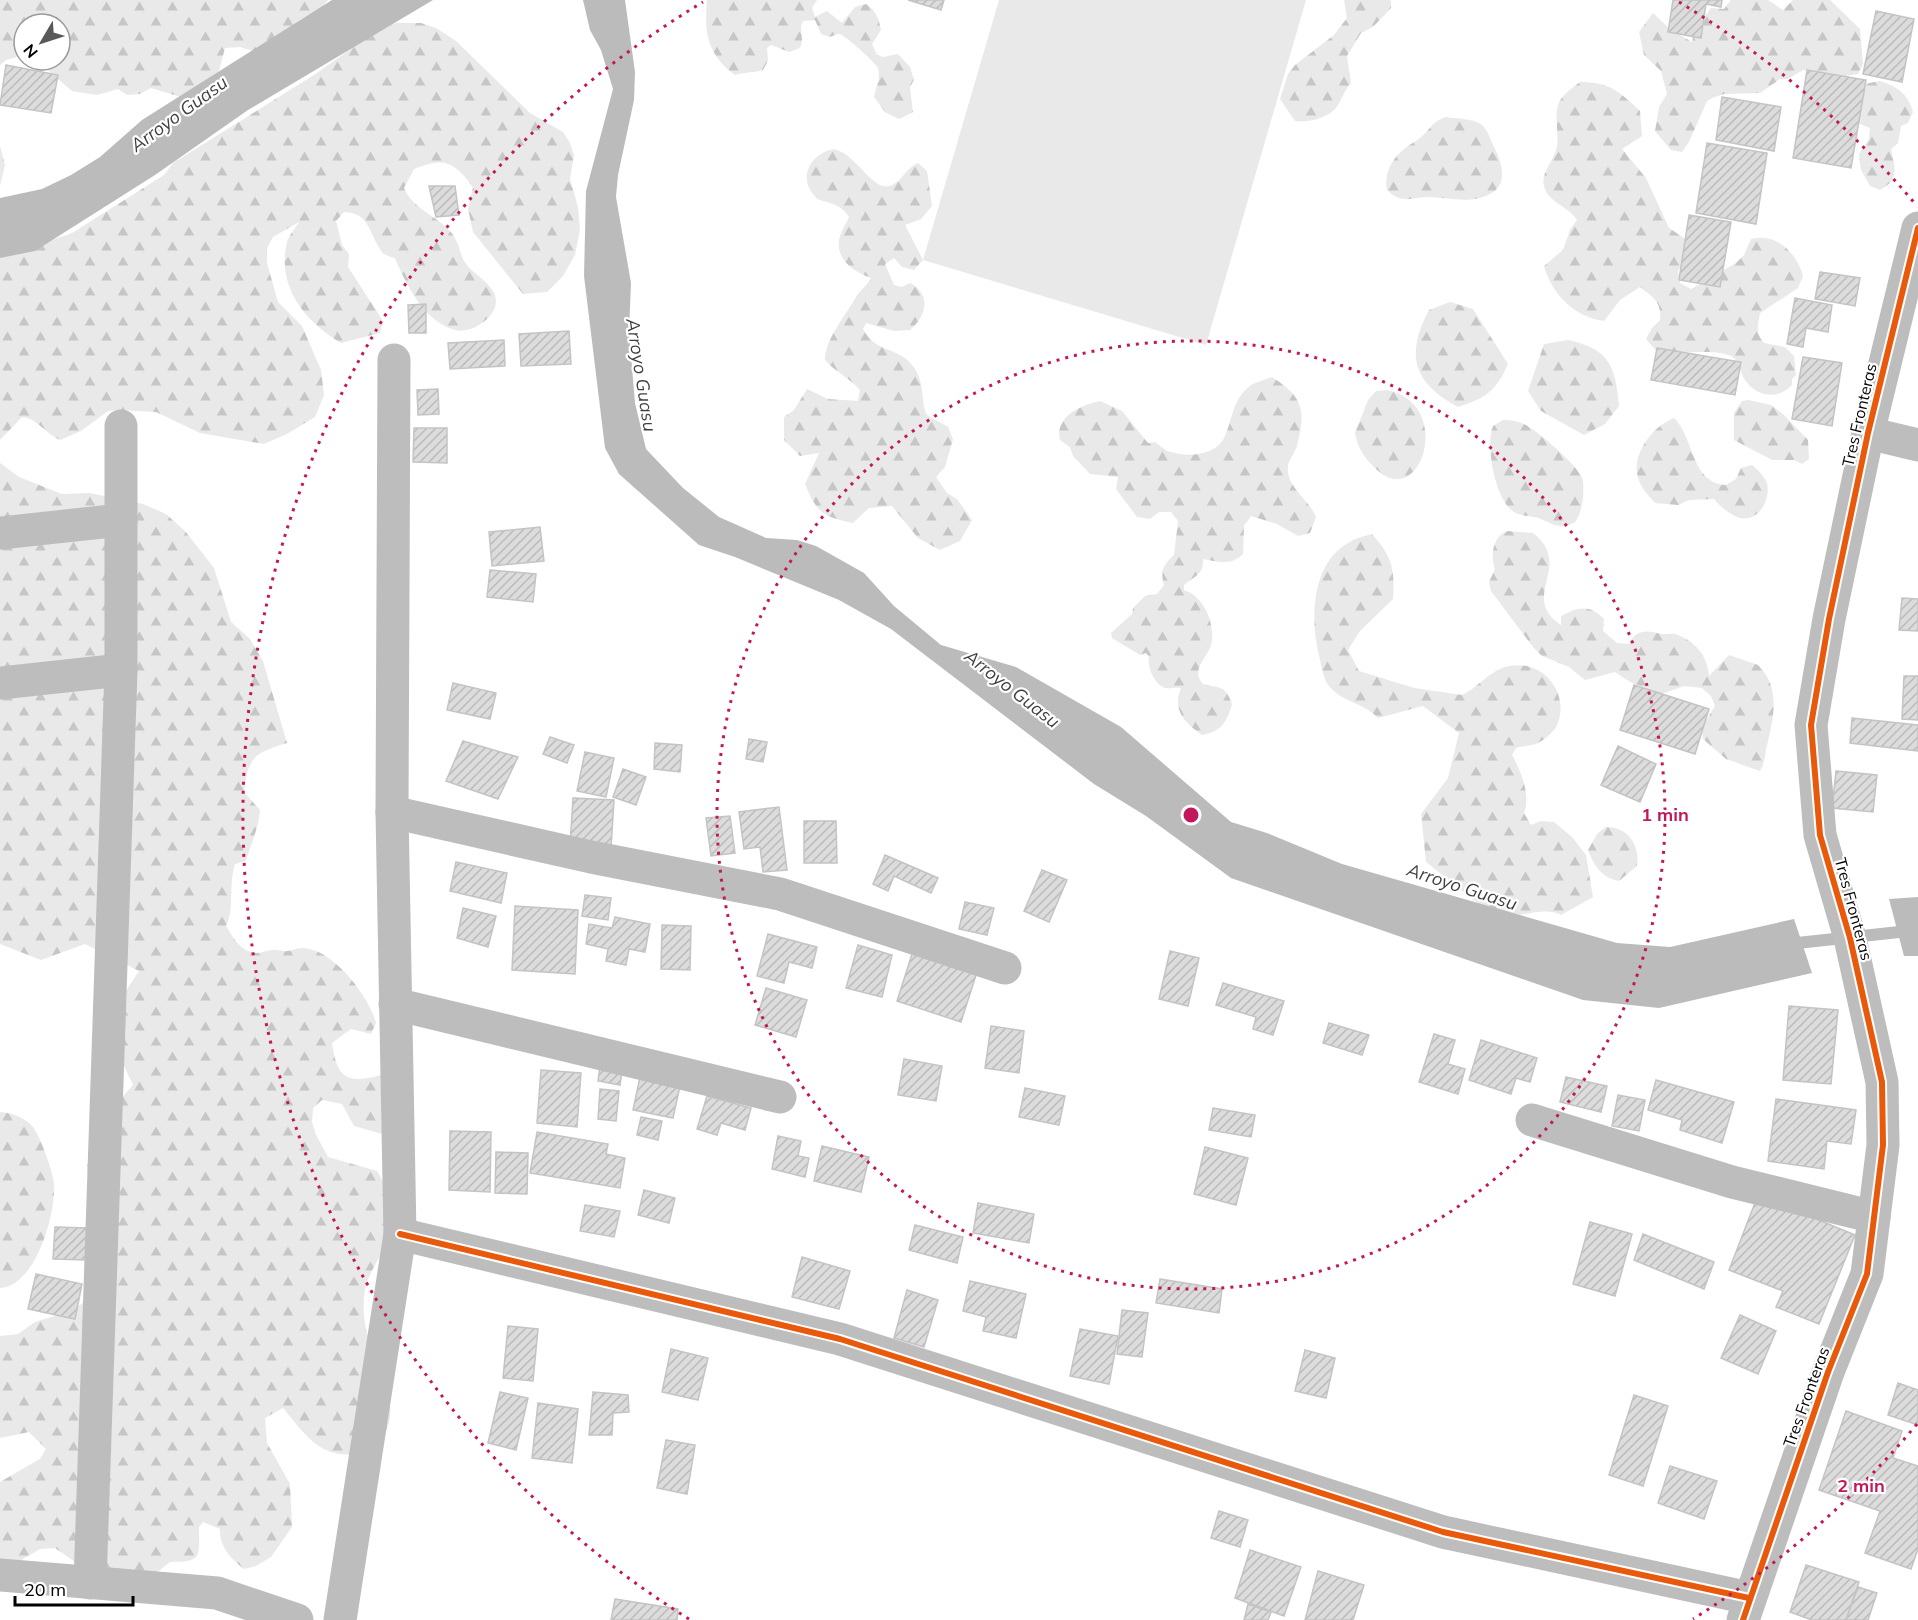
<svg xmlns="http://www.w3.org/2000/svg" width="1918" height="1620" font-family="Mulish,sans-serif">
<style>
.grass{fill:#e9e9e9}
.forest{fill:url(#forest-firs)}
.water{fill:#bbb}
.lines{fill:none;stroke-linecap:round;stroke-linejoin:round}
.stream{stroke:#bbb;stroke-width:12}
.building{fill:url(#building-hatch);stroke:#c4c4c4;stroke-width:1.5}
.minor{stroke:#bdbdbd;stroke-width:33}
.cycleway-casing{stroke:#fff;stroke-width:10}
.cycleway{stroke:#e8590c;stroke-width:6}
.ring{fill:none;stroke:#c2185b;stroke-width:3;stroke-dasharray:3 6}
.labels{text-anchor:middle;stroke-width:4.5;stroke-linejoin:round;paint-order:stroke}
.street-label{font-size:16px;fill:#000;stroke:#fff}
.water-label{font-size:18px;font-style:italic;fill:#3f3f3f;stroke:#fff}
.centre{fill:#c2185b;stroke:#fff;stroke-width:3}
.ring-label{font-size:18px;text-anchor:middle;font-weight:bold;fill:#c2185b;stroke:#fff;stroke-width:4.5;stroke-linejoin:round;paint-order:stroke}
</style>
<defs>
<pattern id="forest-firs" width="22" height="20" patternUnits="userSpaceOnUse" patternTransform="scale(1.5)"><rect width="22" height="20" fill="#e9e9e9"/><path d="M5 1l3.5 6h-7zM16 11l3.5 6h-7z" fill="#c6c6c6"/></pattern>
<pattern id="building-hatch" width="6" height="6" patternUnits="userSpaceOnUse" patternTransform="scale(1.5)"><rect width="6" height="6" fill="#dcdcdc"/><path d="M-1 1l2-2M0 6l6-6M5 7l2-2" fill="none" stroke="#bbb"/></pattern>
</defs>
<rect width="100%" height="100%" fill="#fff"/>
<polygon class="grass" points="999,0 1306,0 1206,345 923,260"/>
<g class="forest">
<polygon points="0,0 328,0 321,8 298,21 263,54 240,47 225,48 219,71 181,97 151,88 140,94 127,95 118,89 97,95 72,91 36,60 60,60 60,24 24,24 24,55 6,60 0,65"/>
<path d="M707,0h110l-5,8 3,9 12,-6 15,12 13,-16 11,-3c10,6 13,15 15,26l-9,14 5,11 6,2 15,-3 12,13 4,13 -4,7 3,25 -14,7 -14,-7 -11,-15c2,-10 7,-19 4,-29 -2,-5 -35,-35 -39,-34 -3,0 -6,2 -9,3l-9,-3 -6,-14 -12,1c-5,9 2,17 -3,27l-11,4 -18,-7 -4,3 1,13 -5,9c-10,3 -19,2 -28,5 -28,-21 -31,-42 -28,-75z"/>
<path d="M1344,0h47v8l-18,19 -12,6 -14,23 4,27c-7,8 -10,18 -15,25 -9,10 -28,15 -41,13l-15,-22 8,-25 7,-9 39,-30 13,-17z"/>
<polygon points="1731,0 1768,0 1783,10 1793,0 1830,0 1860,29 1863,64 1858,74 1819,80 1812,70 1803,70 1788,79 1780,79 1760,93 1724,94 1712,98 1707,101 1689,142 1682,152 1671,150 1655,131 1659,107 1667,94 1661,71 1644,55 1639,32 1653,13 1670,29 1692,42 1693,36 1703,30 1704,18 1711,8 1724,9"/>
<path d="M396,23h25l15,5 20,13 74,72 33,19 7,11 4,12 -4,24 8,28 2,23 -5,25 -12,21 -16,16 -24,2 -50,-62 -5,-23 5,-22c-20,-26 -28,-30 -59,-18l-10,19c9,21 30,26 46,43 8,9 9,18 13,28 6,13 24,20 31,34 10,20 -21,42 -39,37 -30,-8 -49,-45 -60,-72 -4,-1 -11,-3 -13,-6 -13,-17 -11,-39 -38,-40l-8,9 6,24 7,9 -1,13 35,54 -3,12 -39,10c-36,-21 -65,-57 -54,-101 2,-7 9,-15 12,-20l-26,15 -6,11v15l11,39 24,24 19,44 3,25 -9,22 -28,17 -23,10 -64,-11 -44,-21 -36,-2 -12,1 -27,20 -21,9c-14,-6 -22,-21 -38,-23l-22,23v-193l49,-6 23,-8 92,-58 9,-12 144,-90 56,-40z"/>
<path d="M1880,81c18,6 28,13 33,31l-5,11 -7,3 -3,17 -7,6c4,18 9,31 -11,41l-10,-4 -9,-16 -2,-16 10,-15 1,-11 -10,-4 -6,-7 10,-33z"/>
<path d="M1580,82c29,0 39,9 60,29l2,25 -20,13 24,29 23,50 15,10 4,11 -3,12 -7,10 2,12 11,6 45,-26 8,-8 7,-16c25,-7 46,14 52,37l-5,12 -38,25c-2,13 -5,19 4,30l21,4 9,9 2,19 -4,4v6c-13,15 -36,12 -47,-5 -6,-9 -4,-21 -17,-25 -16,-6 -50,-1 -69,-1l-13,-15 6,-11 8,-8c2,-18 -7,-23 -20,-33l-20,13 -16,21c-30,-4 -52,-27 -60,-55l19,-16 7,-20 7,-10c-9,-14 -27,-17 -32,-31 -6,-14 6,-24 11,-38 4,-15 -2,-31 2,-46 3,-10 13,-16 22,-23z"/>
<path d="M1446,117c11,2 27,1 36,8 6,5 8,14 11,20 8,15 17,39 -3,49 -19,10 -40,4 -60,3 -17,0 -28,8 -43,-7 -4,-23 11,-39 29,-49 12,-7 15,-20 30,-24z"/>
<polygon points="0,146 5,165 0,186"/>
<path d="M834,149c23,5 39,45 58,36 11,-5 14,-17 26,-22l9,8 5,35 -11,13 -16,6 18,35 -9,10 -12,-3 -8,-9 -9,6 9,21 8,2 8,-4c22,11 16,34 0,47l-16,1 -28,-8 -3,6c13,25 34,17 49,36 14,17 8,36 15,50l21,12 5,12 -8,28 -9,10 11,16 10,6 15,21 -12,21 -20,9 -22,-12 -26,-32 -23,2 -16,15c-30,-6 -36,-10 -48,-39l14,-31 -19,3 -16,-16v-23l10,-7 13,-21 21,10 30,2 2,-11c-10,-12 -25,-18 -35,-30 0,-21 21,-45 31,-63 4,-7 11,-11 15,-19 -16,-6 -35,-17 -32,-38 1,-7 7,-16 10,-23 -7,-12 -18,-14 -30,-17 -23,-18 -11,-46 15,-51z"/>
<path d="M1450,302l23,7 35,55c-12,27 -22,34 -50,43 -45,-24 -53,-52 -29,-97z"/>
<path d="M1568,340c42,9 47,26 51,66l-14,18 -21,11 -43,-24 -13,-20 16,-47z"/>
<path d="M1272,377c31,20 34,32 25,69 -2,6 -9,14 -9,21 -2,20 21,32 28,50l-6,16 -12,3 -21,-12 -26,-8 -7,10 -1,28c-12,12 -25,8 -40,5 1,15 -8,17 -19,26v5c19,6 30,30 28,51 -2,16 -23,27 -9,43 17,5 22,0 29,20 -5,18 -11,28 -30,31 -18,-13 -30,-25 -21,-47 -5,-1 -12,1 -16,0 -11,-4 -18,-21 -16,-31l-3,-4 -6,2 -28,-17 -1,-5 21,-19 1,-6 12,-12 12,-2 7,-9c-4,-14 -1,-20 10,-30l4,-34 -7,-9h-12l-9,7 -13,-2 -21,-28 2,-12 -28,-3 -17,-18 -3,-9 -10,-7c-6,-24 22,-35 40,-39l22,10 26,32 7,-1c5,3 10,9 16,10 16,5 42,4 52,-12 10,-18 8,-40 27,-54 5,-4 15,-6 22,-9z"/>
<path d="M1387,390c69,14 33,124 -12,78 -11,-11 -17,-19 -20,-35l13,-33 8,-9z"/>
<polygon points="1748,400 1771,405 1783,414 1808,440 1809,459 1802,464 1794,460 1772,460 1734,440 1734,413 1742,401"/>
<path d="M1674,418c21,21 17,65 52,67l10,-6 5,-11 11,-3c6,5 12,11 15,18 4,16 -8,39 -27,35 -10,-3 -19,-11 -26,-19l-25,1 -11,5 -23,-2c-5,-6 -12,-13 -15,-20 -12,-25 11,-56 34,-65z"/>
<path d="M1503,420c8,0 15,1 23,5 12,7 55,42 57,56 1,15 0,29 -8,41 -15,8 -20,3 -34,-3 -9,-4 -19,-2 -27,-7 -19,-12 -29,-67 -21,-86z"/>
<path d="M0,463l19,14 43,17 28,-1 53,11 23,10 19,17 29,37 17,54 19,17 13,22 24,82c-33,10 -39,14 -43,49l16,18c-1,18 -9,33 -14,51l-11,3c-7,22 0,45 -9,62 6,10 13,23 25,26 8,3 15,-2 22,-2 5,-1 10,2 14,1 5,0 9,-3 14,-3 31,-1 68,48 75,75l-5,11 -20,-5 -19,14c5,36 15,41 49,32l1,59 -28,-8 -12,-22 -20,-4 -9,8 -1,14 4,13 12,22 49,14 15,26 7,28c-9,17 -32,48 -34,65 -3,17 -1,35 4,51 10,31 41,79 3,104 -5,3 -10,8 -16,9 -36,5 -52,-21 -73,-46l-18,10 2,25 23,41 2,43 -21,30 -15,9 -12,3c-13,-10 -25,-23 -24,-40l-17,-7 -4,5c0,30 4,35 -29,35l-15,12 -77,-10 -23,-16 -15,1 -22,13 -18,3v-83l40,-23 6,-10 -17,-17 -29,6v-102l18,-2 17,-12 23,-7 22,-10 18,-15 -11,-124 15,-46 31,-35 -14,-30 -5,-46 25,-38 -54,-27 -44,16 -41,-16z"/>
<path d="M1508,531l25,2c42,33 -15,64 28,92v-9c17,-9 29,-12 43,3l-1,12 14,12 12,1c6,-15 19,-14 32,-10 5,1 9,-1 14,0 19,6 33,22 34,42l20,-21 29,10c24,23 15,56 8,84 -1,8 -2,15 -6,22l-34,-12 -23,-20 -1,-12 13,-21 -4,-10 -9,-8 -18,-2 -22,8 -32,-12 -15,-10 -30,8 -16,-13 -27,-11 -9,-9 -42,-56 -2,-9 6,-13c-5,-13 -2,-34 13,-38z"/>
<path d="M1372,534c20,23 23,34 21,65l-33,32 -12,19 11,21 55,17 48,7c17,-8 28,-25 47,-29 47,-9 73,55 29,77 -6,3 -16,3 -22,5l-4,7c9,16 19,40 12,58l7,12 10,-4 13,1 18,15 14,18 7,42 -32,18c-18,-9 -38,3 -59,0 -19,-3 -58,-40 -76,-53l-5,-48 27,-36 11,-45 -36,-27 -45,12c-15,-16 -35,-15 -49,-32 -6,-7 -8,-22 -10,-31 -9,-35 -8,-93 31,-113 6,-4 15,-6 22,-8z"/>
<path d="M1606,827c22,0 34,18 31,39l-18,15c-17,-3 -25,-15 -31,-31l9,-16z"/>
<path d="M0,1112c12,1 24,5 33,15 7,9 20,45 21,57 2,29 -18,102 -54,104z"/>
</g>
<g class="water">
<polygon points="332,0 433,0 248,110 155,175 35,251 0,258 0,198 42,189 71,175 100,157 142,120"/>
<polygon points="583,0 625,0 635,72 634,100 618,175 616,197 631,283 629,332 635,403 646,449 683,488 719,517 766,538 797,540 816,546 864,573 894,606 941,645 1016,667 1121,727 1231,822 1267,833 1342,864 1617,943 1670,947 1794,919 1812,973 1659,1008 1583,1000 1231,878 1146,816 1094,784 891,629 839,600 735,557 699,545 619,474 605,448 584,276 586,191 613,89 601,50 590,30"/>
<polygon points="1918,897 1918,956 1904,956 1889,899"/>
</g>
<g class="lines">
<polyline class="stream" points="1788,944 1918,930"/>
</g>
<g class="building">
<polygon points="908,0 944,0 941,10"/>
<polygon points="1673,0 1722,0 1721,7 1706,4 1701,38 1668,32"/>
<polygon points="1876,11 1914,19 1902,82 1863,74"/>
<polygon points="6,65 58,75 51,113 0,105"/>
<polygon points="1807,70 1866,80 1851,168 1793,158"/>
<polygon points="1722,97 1781,107 1774,151 1716,140"/>
<polygon points="1707,143 1767,153 1756,224 1696,213"/>
<polygon points="429,186 455,186 459,215 436,217"/>
<polygon points="1689,215 1731,222 1720,287 1679,280"/>
<polygon points="1820,272 1860,278 1855,306 1815,299"/>
<polygon points="1795,298 1832,305 1828,332 1806,328 1803,347 1787,344"/>
<polygon points="426,304 426,333 409,333 408,305"/>
<polygon points="569,331 571,364 521,366 519,334"/>
<polygon points="504,340 505,366 450,369 448,343"/>
<polygon points="1657,348 1741,362 1735,395 1651,380"/>
<polygon points="1803,357 1842,363 1832,426 1792,419"/>
<polygon points="438,389 439,414 418,415 417,390"/>
<polygon points="414,428 447,428 447,463 413,462"/>
<polygon points="540,527 544,561 492,566 489,532"/>
<polygon points="490,570 536,574 533,602 487,597"/>
<polygon points="1902,598 1918,599 1918,631 1899,630"/>
<polygon points="1904,676 1918,676 1918,720 1902,719"/>
<polygon points="453,683 496,693 490,719 447,710"/>
<polygon points="1634,685 1709,709 1695,754 1620,730"/>
<polygon points="1852,718 1918,725 1918,751 1850,743"/>
<polygon points="550,737 574,745 567,763 543,754"/>
<polygon points="749,739 767,742 763,762 746,759"/>
<polygon points="463,741 518,757 498,799 446,781"/>
<polygon points="655,743 682,745 680,772 654,769"/>
<polygon points="1618,746 1656,764 1640,802 1601,785"/>
<polygon points="585,752 614,758 606,797 577,791"/>
<polygon points="623,769 646,777 636,805 613,797"/>
<polygon points="1836,771 1877,775 1873,812 1832,808"/>
<polygon points="573,798 614,800 611,848 570,845"/>
<polygon points="779,807 787,870 763,872 760,847 744,849 739,812"/>
<polygon points="730,816 735,853 711,856 706,818"/>
<polygon points="804,821 836,821 837,863 804,863"/>
<polygon points="885,855 938,878 931,893 894,876 888,891 873,884"/>
<polygon points="456,862 507,873 501,903 450,891"/>
<polygon points="1042,870 1067,880 1049,922 1024,911"/>
<polygon points="585,895 611,898 608,920 582,916"/>
<polygon points="965,902 994,908 987,935 959,929"/>
<polygon points="515,906 578,910 575,974 512,970"/>
<polygon points="463,908 496,916 488,947 457,938"/>
<polygon points="615,917 650,924 645,952 629,949 626,965 606,961 608,949 586,944 589,924 612,928"/>
<polygon points="662,925 691,926 690,970 661,969"/>
<polygon points="768,934 817,947 812,968 789,962 784,983 757,976"/>
<polygon points="858,945 892,955 882,997 846,988"/>
<polygon points="914,948 978,969 961,1022 897,1001"/>
<polygon points="1170,951 1199,958 1188,1006 1159,999"/>
<polygon points="1223,983 1284,1001 1273,1035 1253,1029 1256,1017 1216,1005"/>
<polygon points="766,988 807,1000 796,1037 755,1025"/>
<polygon points="1789,1006 1838,1010 1831,1084 1783,1080"/>
<polygon points="1329,1023 1369,1035 1362,1055 1323,1043"/>
<polygon points="991,1026 1024,1031 1019,1073 985,1068"/>
<polygon points="1434,1034 1455,1040 1448,1064 1465,1069 1458,1094 1419,1082"/>
<polygon points="1481,1040 1537,1058 1530,1082 1516,1078 1511,1094 1469,1080"/>
<polygon points="904,1059 942,1066 936,1101 898,1095"/>
<polygon points="600,1066 622,1071 620,1085 598,1081"/>
<polygon points="541,1070 581,1073 577,1127 537,1123"/>
<polygon points="640,1077 680,1086 673,1118 633,1110"/>
<polygon points="1566,1077 1607,1086 1601,1112 1560,1102"/>
<polygon points="1656,1080 1734,1102 1722,1143 1680,1130 1682,1120 1648,1110"/>
<polygon points="1025,1088 1065,1096 1059,1125 1019,1117"/>
<polygon points="600,1089 619,1091 616,1121 598,1119"/>
<polygon points="1618,1095 1645,1100 1639,1131 1612,1126"/>
<polygon points="707,1096 751,1108 745,1130 721,1123 717,1135 697,1129"/>
<polygon points="1776,1099 1856,1110 1851,1144 1827,1141 1824,1169 1768,1161"/>
<polygon points="1213,1108 1255,1115 1251,1137 1209,1130"/>
<polygon points="641,1117 662,1121 658,1140 637,1135"/>
<polygon points="450,1131 491,1132 490,1192 449,1190"/>
<polygon points="537,1132 608,1144 606,1154 625,1158 620,1188 530,1173"/>
<polygon points="778,1136 801,1141 798,1156 809,1158 805,1177 772,1169"/>
<polygon points="822,1146 869,1157 861,1192 814,1181"/>
<polygon points="1205,1147 1248,1158 1236,1205 1194,1194"/>
<polygon points="496,1152 528,1153 527,1194 495,1193"/>
<polygon points="644,1190 675,1198 669,1223 638,1215"/>
<polygon points="1758,1195 1855,1235 1819,1324 1776,1307 1783,1291 1729,1270"/>
<polygon points="978,1203 1034,1214 1029,1243 973,1233"/>
<polygon points="585,1205 620,1211 614,1237 580,1231"/>
<polygon points="1590,1222 1632,1234 1615,1296 1573,1284"/>
<polygon points="915,1225 963,1237 957,1263 909,1250"/>
<polygon points="55,1227 88,1228 86,1260 53,1259"/>
<polygon points="1643,1234 1714,1262 1704,1289 1634,1260"/>
<polygon points="802,1257 850,1271 839,1309 792,1297"/>
<polygon points="36,1274 82,1284 75,1319 28,1309"/>
<polygon points="1160,1279 1222,1289 1219,1313 1156,1303"/>
<polygon points="970,1281 1026,1294 1016,1338 983,1331 986,1317 963,1311"/>
<polygon points="907,1290 938,1300 924,1347 894,1338"/>
<polygon points="1122,1310 1148,1313 1142,1357 1117,1354"/>
<polygon points="1740,1315 1776,1331 1758,1374 1721,1358"/>
<polygon points="508,1326 538,1329 533,1381 503,1378"/>
<polygon points="1080,1329 1118,1336 1109,1384 1070,1376"/>
<polygon points="671,1349 708,1358 698,1400 662,1392"/>
<polygon points="1305,1350 1335,1358 1326,1398 1295,1391"/>
<polygon points="1898,1383 1918,1390 1918,1425 1888,1415"/>
<polygon points="500,1392 528,1398 516,1450 488,1443"/>
<polygon points="593,1392 628,1395 629,1412 613,1413 612,1435 589,1435"/>
<polygon points="1634,1395 1668,1406 1643,1486 1609,1475"/>
<polygon points="538,1403 578,1409 572,1463 532,1458"/>
<polygon points="1846,1411 1902,1431 1893,1458 1918,1466 1918,1549 1911,1569 1865,1553 1880,1511 1819,1490"/>
<polygon points="666,1440 695,1445 687,1494 657,1488"/>
<polygon points="1670,1466 1717,1481 1704,1519 1658,1503"/>
<polygon points="1219,1511 1248,1520 1240,1547 1211,1538"/>
<polygon points="1250,1550 1301,1567 1284,1616 1235,1598"/>
<polygon points="1806,1565 1859,1582 1846,1620 1812,1620 1790,1612"/>
<polygon points="1318,1571 1364,1585 1353,1620 1305,1620"/>
<polygon points="1858,1587 1877,1593 1868,1620 1846,1620"/>
<polygon points="615,1599 678,1609 677,1620 611,1620"/>
<polygon points="1248,1604 1271,1612 1268,1620 1244,1620"/>
</g>
<g class="lines">
<g class="minor">
<polyline points="1868,433 1918,445"/>
<polyline points="0,533 121,520"/>
<polyline points="0,683 121,670"/>
<polyline points="392,812 591,857 780,894 1005,968"/>
<polyline points="395,1004 780,1097"/>
<polyline points="1532,1120 1732,1182 1874,1217"/>
<polyline points="400,1234 840,1339 1443,1532 1749,1598"/>
<polyline points="0,1575 217,1593 297,1620"/>
<polyline points="90,1583 121,670 121,426"/>
<polyline points="340,1620 400,1234 392,812 394,360"/>
<polyline points="1743,1620 1828,1372 1867,1274 1883,1145 1882,1082 1850,938 1820,835 1811,725 1829,619 1868,433 1918,228"/>
</g>
<g class="cycleway-casing">
<g id="cycleway">
<polyline points="400,1234 840,1339 1443,1532 1749,1598"/>
<polyline points="1743,1620 1828,1372 1867,1274 1883,1145 1882,1082 1850,938 1820,835 1811,725 1829,619 1868,433 1918,228"/>
</g>
</g>
<use href="#cycleway" class="cycleway"/>
</g>
<g class="ring">
<circle cx="1191" cy="815" r="474"/>
<path d="M1917 1424A948 948 0 0 1 1693 1619M689 1619A948 948 0 0 1 703 2M1679 2A948 948 0 0 1 1917 206"/>
</g>
<g class="labels">
<g class="street-label">
<text transform="translate(1859 415) rotate(-77)" y="6">Tres Fronteras</text>
<text transform="translate(1854 909) rotate(75)" y="6">Tres Fronteras</text>
<text transform="translate(1806 1397) rotate(-70)" y="6">Tres Fronteras</text>
</g>
<g class="water-label">
<text transform="translate(179 114) rotate(-36)" y="6">Arroyo Guasu</text>
<text transform="translate(641 375) rotate(81)" y="6">Arroyo Guasu</text>
<text transform="translate(1012 689) rotate(38)" y="6">Arroyo Guasu</text>
<text transform="translate(1462 887) rotate(18)" y="6">Arroyo Guasu</text>
</g>
</g>
<circle cx="1191" cy="815" r="9" class="centre"/>
<g class="ring-label">
<text x="1665" y="821">1 min</text>
<text x="1861" y="1492">2 min</text>
</g>
<g transform="translate(42 42) rotate(231)"><circle r="28" fill="#ffffff" stroke="#999999" stroke-width="1.5"/>
<path d="M0-4.5L10 22L0 15L-10 22Z" fill="#595959"/>
<text y="-9" font-size="16" font-weight="bold" text-anchor="middle" fill="#000000">N</text>
</g>
<path d="M15 1596v9h118v-9" fill="none" stroke="#000000" stroke-width="3"/>
<text x="24" y="1596" font-size="18" fill="#000000" stroke="#ffffff" stroke-width="4.5" paint-order="stroke">20 m</text>
</svg>
